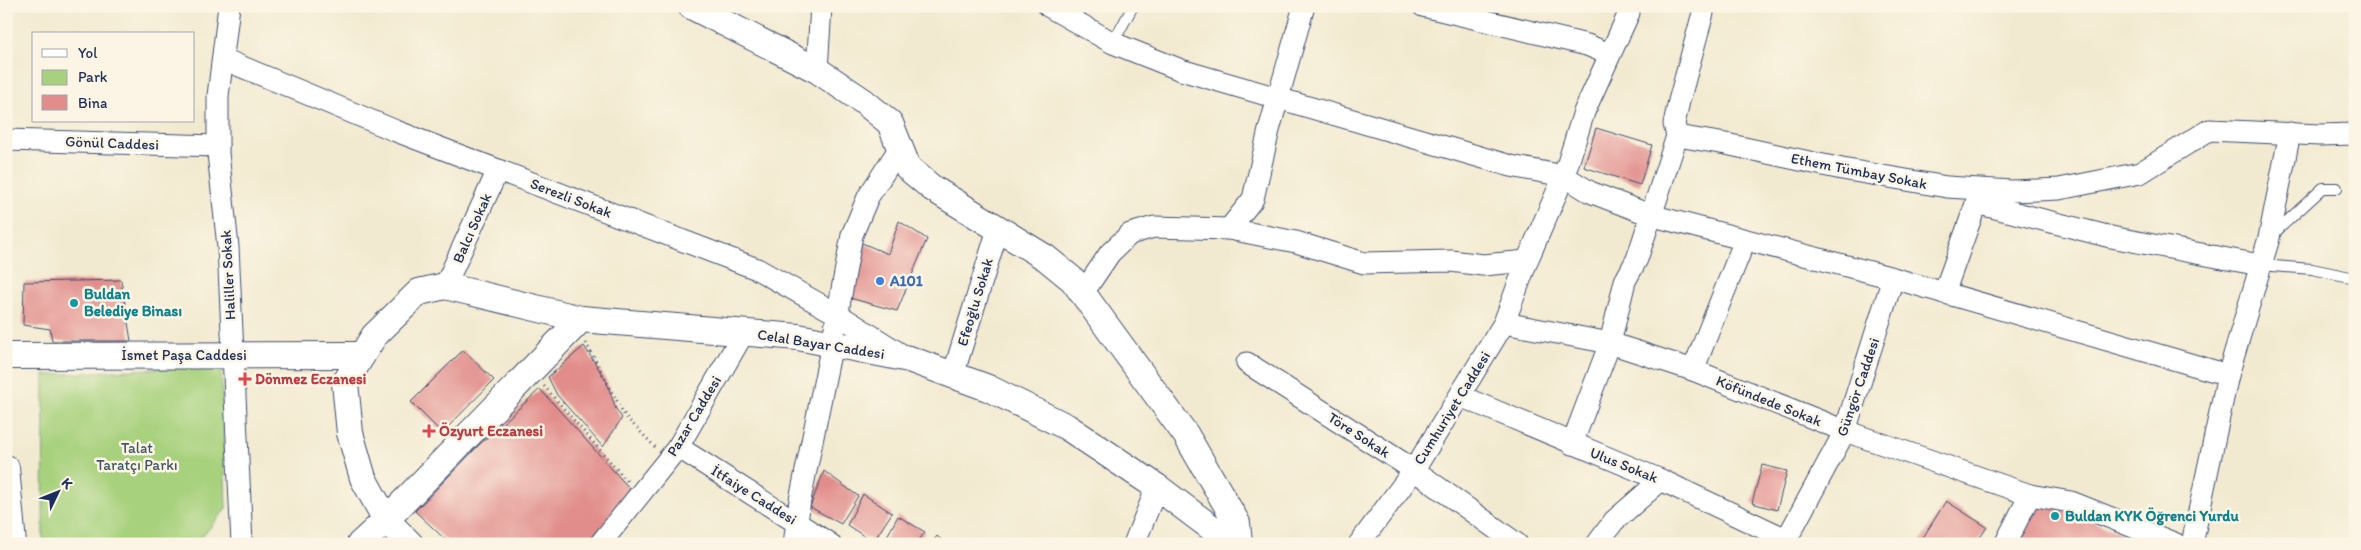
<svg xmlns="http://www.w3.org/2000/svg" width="2361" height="550" font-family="Itim,sans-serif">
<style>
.green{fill:#a7d17d;stroke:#61806e}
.building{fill:#e18d8b}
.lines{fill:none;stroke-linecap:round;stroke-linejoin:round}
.service-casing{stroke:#3b4b6f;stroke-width:12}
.minor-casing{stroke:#3b4b6f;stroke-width:23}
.tertiary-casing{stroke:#3b4b6f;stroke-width:28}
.path{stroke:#3b4b6f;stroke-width:3;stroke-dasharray:1 4;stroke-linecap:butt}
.service{stroke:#fff;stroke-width:10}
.minor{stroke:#fff;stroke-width:21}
.tertiary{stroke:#fff;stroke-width:26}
.shop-dot{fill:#3f7fe0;stroke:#fcf5e5;stroke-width:2}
.culture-dot{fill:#0f9aa8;stroke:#fcf5e5;stroke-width:2}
.health-dot{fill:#e0444e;stroke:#fcf5e5;stroke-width:2}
.labels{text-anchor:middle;stroke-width:5;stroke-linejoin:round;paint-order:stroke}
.street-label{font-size:15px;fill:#1b2f5e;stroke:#fcf5e5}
.shop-label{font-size:15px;font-weight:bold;fill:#366cbe;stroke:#fcf5e5;text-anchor:start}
.culture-label{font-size:15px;font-weight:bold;fill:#0d838f;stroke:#fcf5e5;text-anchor:start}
.health-label{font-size:15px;font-weight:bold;fill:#be3a42;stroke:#fcf5e5;text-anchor:start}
.park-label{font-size:15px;fill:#3e5866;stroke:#fcf5e5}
</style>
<rect width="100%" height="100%" fill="#fcf5e5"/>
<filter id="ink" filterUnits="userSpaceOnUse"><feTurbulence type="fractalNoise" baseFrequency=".02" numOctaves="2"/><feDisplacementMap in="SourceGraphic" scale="10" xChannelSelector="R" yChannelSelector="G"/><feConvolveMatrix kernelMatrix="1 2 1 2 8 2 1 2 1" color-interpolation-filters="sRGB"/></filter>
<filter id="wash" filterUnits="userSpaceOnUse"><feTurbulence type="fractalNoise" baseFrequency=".0096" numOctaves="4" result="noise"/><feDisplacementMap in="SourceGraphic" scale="20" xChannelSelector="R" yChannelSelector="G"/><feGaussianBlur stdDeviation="1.12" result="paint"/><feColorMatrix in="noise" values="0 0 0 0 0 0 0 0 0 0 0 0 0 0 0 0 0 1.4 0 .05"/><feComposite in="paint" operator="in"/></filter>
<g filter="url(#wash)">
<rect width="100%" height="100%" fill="#f2ead0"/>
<polygon class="green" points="221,365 226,509 196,544 43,544 44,375"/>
<g id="blocks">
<g class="building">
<polygon points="1596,128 1652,145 1640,185 1584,167"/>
<polygon points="899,221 927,239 897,311 846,297 862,243 888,254"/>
<polygon points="121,280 131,341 52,341 50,329 23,325 24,282"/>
<polygon points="584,346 606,380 616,409 622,418 603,447 557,395 548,377"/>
<polygon points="463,350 494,380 442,433 411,402"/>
<polygon points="540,389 630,489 590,544 450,544 415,511 480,444"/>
<polygon points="1762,465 1787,471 1777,510 1752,503"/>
<polygon points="824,471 858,496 841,524 810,507"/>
<polygon points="863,494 892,513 873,542 847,525"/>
<polygon points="2031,497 2148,544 2008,544"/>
<polygon points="1946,501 1987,527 1976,544 1919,544"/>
<polygon points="898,516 925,532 916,544 884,542"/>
<polygon points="937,536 946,544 931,544"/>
</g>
</g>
</g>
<g filter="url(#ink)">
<use href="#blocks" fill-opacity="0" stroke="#3b4b6f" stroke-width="1"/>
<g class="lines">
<g class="service-casing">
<g id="service">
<polyline points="1113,43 1133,6"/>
<polyline points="2272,235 2323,188 2337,188"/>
<polyline points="2260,265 2312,269 2355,278"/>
</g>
</g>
<g class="minor-casing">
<g id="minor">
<polyline points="229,6 218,96 218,153 228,247 242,544"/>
<polyline points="1048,6 1113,43 1181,70 1511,166 1564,176 1590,192 1650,215 1893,278 2228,375"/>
<polyline points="1423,6 1587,45 1609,54"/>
<polyline points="223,59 396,131 757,269 837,314 902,355"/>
<polyline points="817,70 821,6"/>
<polyline points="1677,136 1674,124 1679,101 1703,13"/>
<polyline points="6,140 218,146"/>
<polyline points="1976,203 2111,237 2260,265"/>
<polyline points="1229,229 1253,199 1269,130 1304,6"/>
<polyline points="445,286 498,170"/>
<polyline points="1083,293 1110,253 1130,234 1154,227 1229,229 1296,242 1364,263 1451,261 1483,265 1527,261"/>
<polyline points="1944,293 1981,190"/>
<polyline points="1504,323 1610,343 1693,370 1845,431 2030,495"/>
<polyline points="1247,363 1414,470 1517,544"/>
<polyline points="1693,370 1745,240"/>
<polyline points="953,375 998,229"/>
<polyline points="1460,396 1661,480 1786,539"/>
<polyline points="1572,444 1610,343 1625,281 1637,259 1677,136 1726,144 1842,169 1947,187 2012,191 2059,189 2140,173 2209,130 2320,135 2355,134"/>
<polyline points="678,447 830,544"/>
<polyline points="600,544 678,447 744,332"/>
<polyline points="794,544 800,500 832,344 852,235 868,197 899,149"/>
<polyline points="1134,544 1157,487"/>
<polyline points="1359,544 1414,470 1504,323 1527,261 1564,176 1584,112 1629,13"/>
<polyline points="1597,544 1614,521 1661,480"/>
<polyline points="1784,544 1845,431 1893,278"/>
<polyline points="2005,544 2030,495 2071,502 2176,544"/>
<polyline points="2192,544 2228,375 2269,238 2290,133"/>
</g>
</g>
<g class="tertiary-casing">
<g id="tertiary">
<polyline points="691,6 817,70 863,101 890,123 908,168 932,188 1046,258 1073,280 1186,435 1237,523 1239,544"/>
<polyline points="6,356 362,355"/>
<polyline points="6,468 13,544"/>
<polyline points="360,544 386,520 581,319"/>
<polyline points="410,544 386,520 363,478 350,433 345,383 374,336 419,292 445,286 581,319 798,337 909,359 988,388 1067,427 1157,487 1233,544"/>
</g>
</g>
<g class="path">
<polyline points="586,343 625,416 655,447"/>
<polyline points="544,386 627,481"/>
</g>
<use href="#service" class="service"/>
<use href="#minor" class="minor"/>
<use href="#tertiary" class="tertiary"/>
</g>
</g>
<circle class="shop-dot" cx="880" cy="281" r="5"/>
<g class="culture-dot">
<circle cx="74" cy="303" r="5"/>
<circle cx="2055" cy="516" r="5"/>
</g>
<g class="health-dot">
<path d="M242.5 371.5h5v5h5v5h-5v5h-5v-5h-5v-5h5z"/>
<path d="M426.5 423.5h5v5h5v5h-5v5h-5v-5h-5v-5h5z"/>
</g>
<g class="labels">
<g class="street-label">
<text transform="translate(112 143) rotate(2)" y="5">Gönül Caddesi</text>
<text transform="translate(1859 171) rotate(11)" y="5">Ethem Tümbay Sokak</text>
<text transform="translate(571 198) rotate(21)" y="5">Serezli Sokak</text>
<text transform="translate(472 228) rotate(-66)" y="5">Balcı Sokak</text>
<text transform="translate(228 275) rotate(-93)" y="5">Haliller Sokak</text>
<text transform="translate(975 302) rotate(-73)" y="5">Efeoğlu Sokak</text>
<text transform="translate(821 344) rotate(9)" y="5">Celal Bayar Caddesi</text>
<text x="184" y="360">İsmet Paşa Caddesi</text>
<text transform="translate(1858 387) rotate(-71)" y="5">Güngör Caddesi</text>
<text transform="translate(1769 401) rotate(22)" y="5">Köfündede Sokak</text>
<text transform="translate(1452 408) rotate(-58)" y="5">Cumhuriyet Caddesi</text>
<text transform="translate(694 416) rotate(-59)" y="5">Pazar Caddesi</text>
<text transform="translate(1359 435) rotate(33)" y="5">Töre Sokak</text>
<text transform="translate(1624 465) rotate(22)" y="5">Ulus Sokak</text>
<text transform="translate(754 495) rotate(32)" y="5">İtfaiye Caddesi</text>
</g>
<g class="shop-label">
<text x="890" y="286">A101</text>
</g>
<g class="culture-label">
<text x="84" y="299">Buldan<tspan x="84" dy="17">Belediye Binası</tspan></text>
<text x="2065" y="521">Buldan KYK Öğrenci Yurdu</text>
</g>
<g class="health-label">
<text x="255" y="384">Dönmez Eczanesi</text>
<text x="439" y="436">Özyurt Eczanesi</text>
</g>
<g class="park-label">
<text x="137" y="453">Talat<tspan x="137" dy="17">Taratçı Parkı</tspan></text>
</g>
</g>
<rect width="2361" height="550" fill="none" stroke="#fcf5e5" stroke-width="25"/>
<rect x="32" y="32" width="162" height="90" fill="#fcf5e5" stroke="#a2a6af"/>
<rect x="42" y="49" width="25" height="8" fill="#ffffff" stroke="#a2a6af"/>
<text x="78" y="58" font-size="15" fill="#1b2f5e">Yol</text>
<rect x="42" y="70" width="25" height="15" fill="#a7d17d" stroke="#a2a6af"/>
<text x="78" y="82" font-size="15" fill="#1b2f5e">Park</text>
<rect x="42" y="95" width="25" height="15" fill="#e18d8b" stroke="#a2a6af"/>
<text x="78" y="108" font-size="15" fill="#1b2f5e">Bina</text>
<g transform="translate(58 492) rotate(47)" stroke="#fcf5e5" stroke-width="4" paint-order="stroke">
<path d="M0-4L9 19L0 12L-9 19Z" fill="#1b2f5e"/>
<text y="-8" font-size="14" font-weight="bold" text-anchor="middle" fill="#1b2f5e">K</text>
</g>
</svg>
